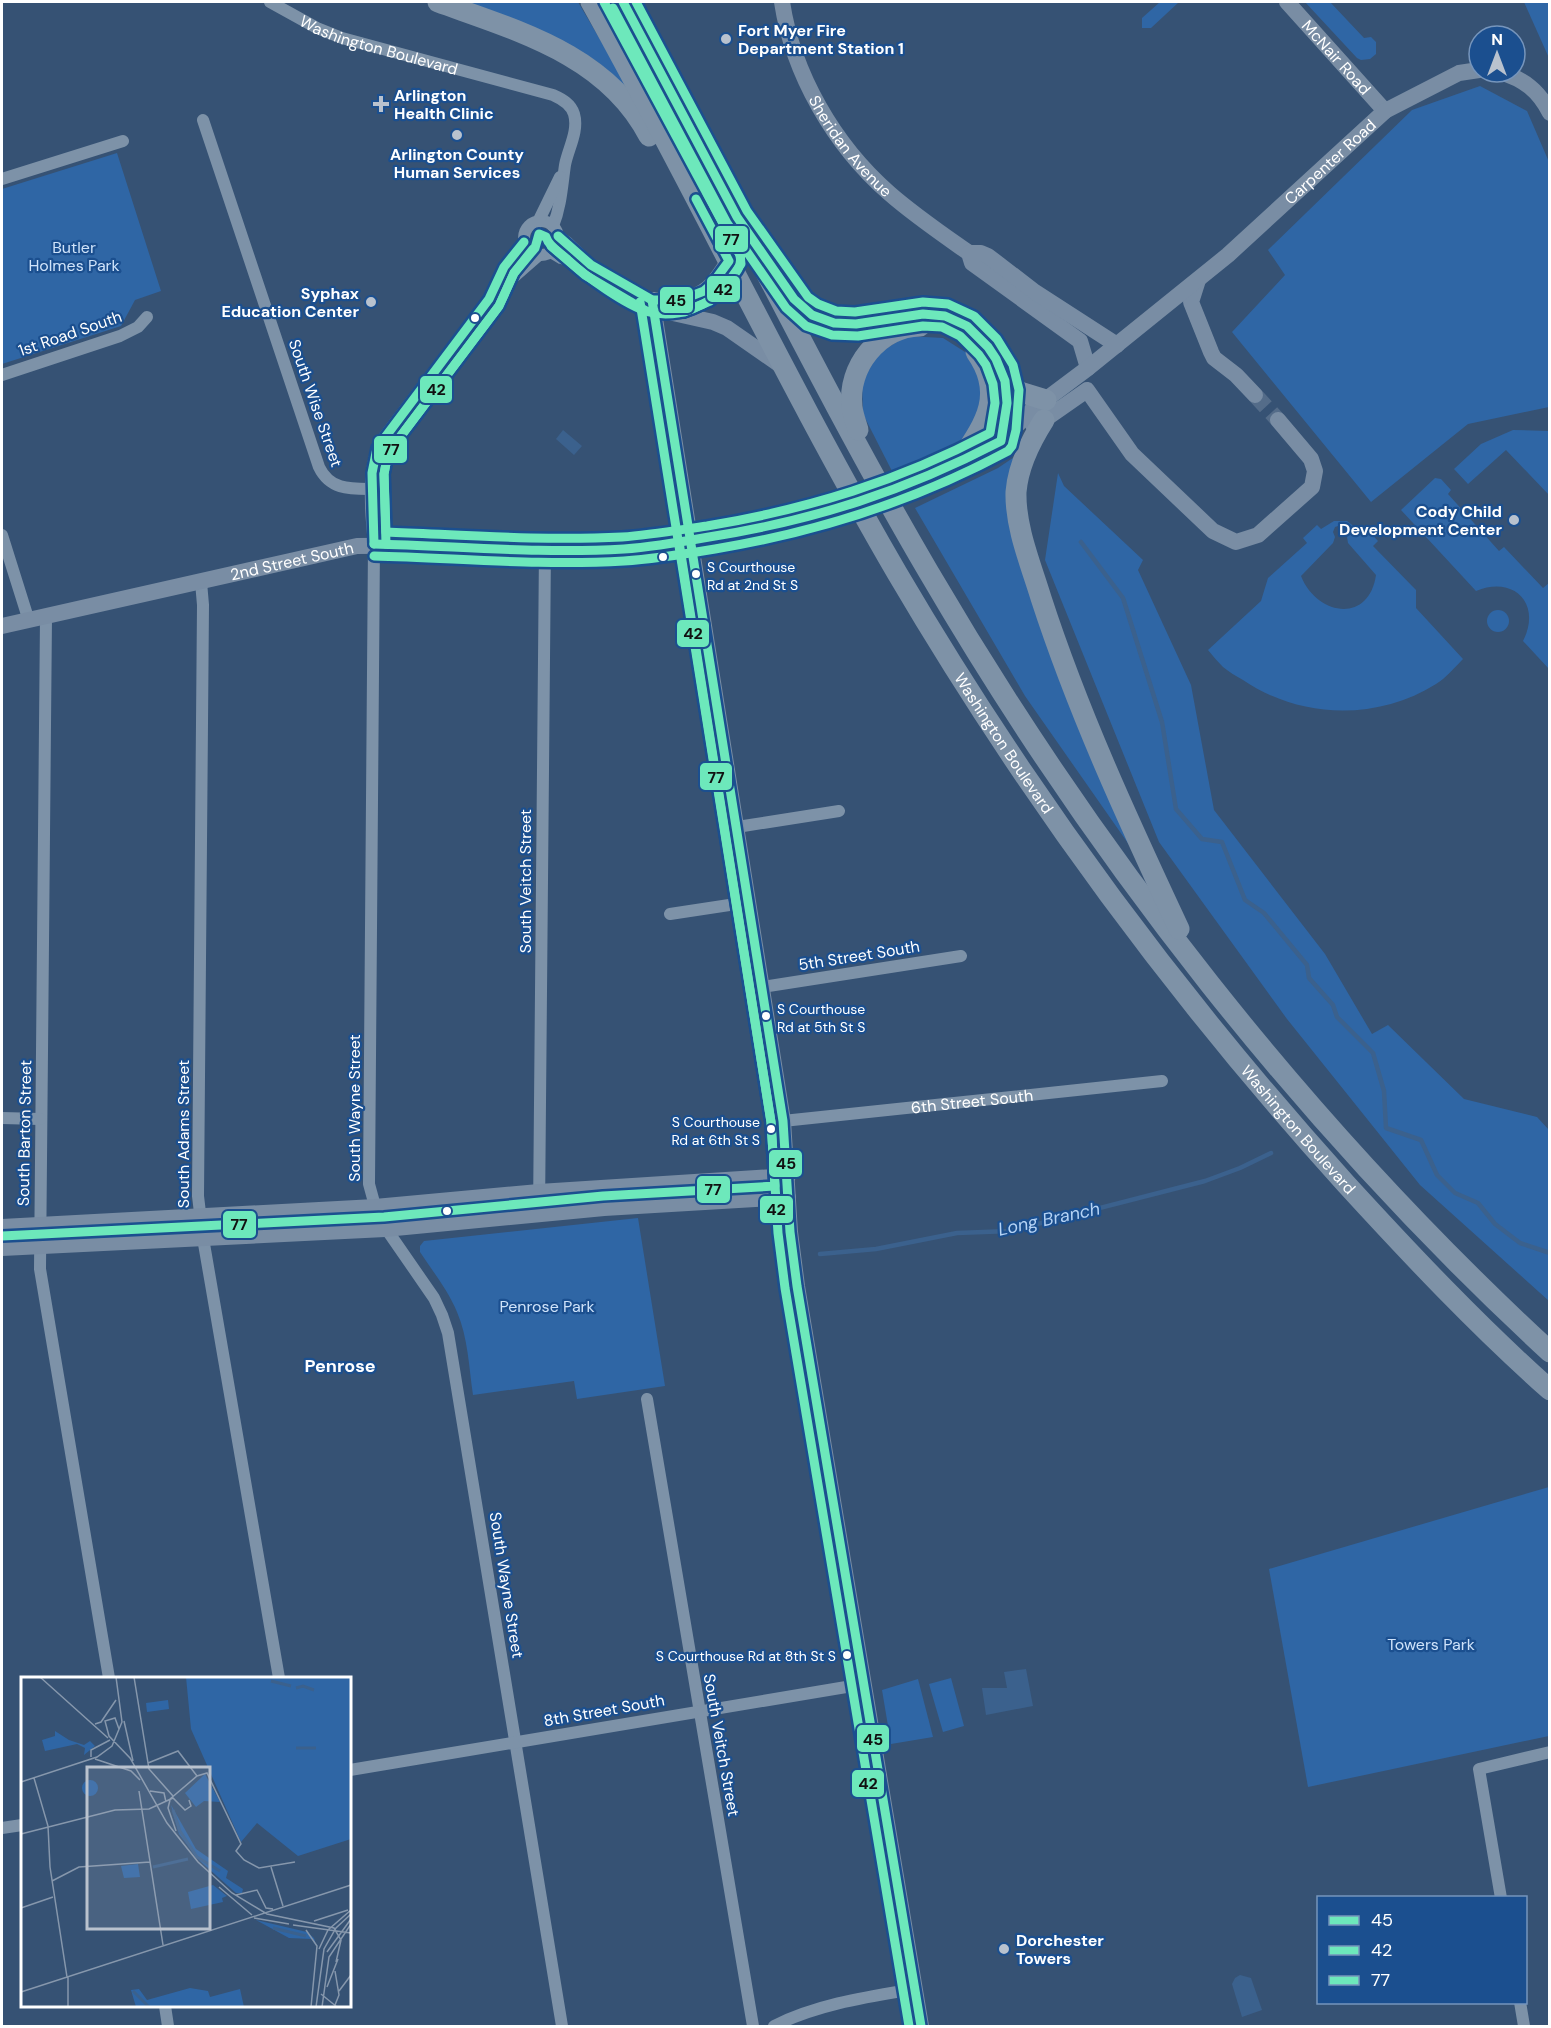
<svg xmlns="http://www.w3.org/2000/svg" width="1551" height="2028" font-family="'DM Sans',sans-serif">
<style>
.green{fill:#2f66a5;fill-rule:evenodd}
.water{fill:#3b618d}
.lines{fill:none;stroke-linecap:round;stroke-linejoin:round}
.stream{stroke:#3b618d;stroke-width:4.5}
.secondary-tunnel{stroke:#546c89;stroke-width:16;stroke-dasharray:16 8;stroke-linecap:butt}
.street{stroke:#7d92a8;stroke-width:12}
.secondary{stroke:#798da4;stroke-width:16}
.highway{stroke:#7e92a7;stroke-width:21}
.secondary-bridge{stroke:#798da4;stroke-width:16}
.bus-1-casing{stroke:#1b4f8f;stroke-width:14}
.bus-2-casing{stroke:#1b4f8f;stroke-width:14}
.bus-3-casing{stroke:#1b4f8f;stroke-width:14}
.bus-1{stroke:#6de8bb;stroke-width:9}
.bus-2{stroke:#6de8bb;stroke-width:9}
.bus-3{stroke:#6de8bb;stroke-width:9}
.poi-dot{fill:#b9c2ce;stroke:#1b4f8f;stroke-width:2}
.bus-dot{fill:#fff;stroke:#1b4f8f;stroke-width:2}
.labels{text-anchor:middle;stroke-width:4.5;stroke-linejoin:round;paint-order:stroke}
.bus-label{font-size:14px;fill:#fff;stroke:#1b4f8f;text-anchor:start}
.poi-label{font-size:16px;font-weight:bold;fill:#fff;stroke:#1b4f8f;text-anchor:start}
.street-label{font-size:16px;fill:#fff;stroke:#1b4f8f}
.park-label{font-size:16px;fill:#cfe3fa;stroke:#1b4f8f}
.water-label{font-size:18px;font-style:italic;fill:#b5d3f5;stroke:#1b4f8f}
.neighbourhood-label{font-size:18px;font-weight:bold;fill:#fff;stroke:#1b4f8f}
.inset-river{fill:none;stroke:#3b618d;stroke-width:3}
.inset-road{fill:none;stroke:#8697ac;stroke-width:1.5}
.view{fill:#b9c2ce;fill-opacity:0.15;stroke:#b9c2ce;stroke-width:3}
.inset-edge{fill:none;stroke:#fff;stroke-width:3}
.line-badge{stroke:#1b4f8f;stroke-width:2}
.pale-badge-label{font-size:16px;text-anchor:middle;font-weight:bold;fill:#111}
</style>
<rect width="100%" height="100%" fill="#365274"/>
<g class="green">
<polygon points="462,2 578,2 631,92 599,63 557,38"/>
<polygon points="1160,2 1179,2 1151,28 1142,28 1142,18"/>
<polygon points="1305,2 1330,2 1364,38 1371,37 1376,42 1376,54 1370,59 1361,60 1357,58"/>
<polygon points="1524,2 1549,2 1549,58"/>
<polygon points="1480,86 1527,111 1549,162 1549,407 1468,424 1371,502 1232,332 1285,275 1268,250 1412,110"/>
<polygon points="117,153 161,291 135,300 121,326 2,364 2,189"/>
<polygon points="906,336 943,338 973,357 984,381 983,415 960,446 895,477 863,414 862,382 878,354"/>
<polygon points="1513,430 1549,431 1549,495 1506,450 1468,484 1454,469 1481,444"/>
<polygon points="1023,451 1010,482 1132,849 1025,696 915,508 998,468"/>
<polygon points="1058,473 1064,486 1143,560 1138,570 1191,685 1214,810 1325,954 1372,1034 1388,1025 1464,1099 1537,1117 1549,1130 1549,1301 1420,1185 1287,1019 1159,842 1045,560"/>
<path d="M1435,478l6,1 10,11 -3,4 51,57 5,-4 39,41 6,-5v86l-26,-28c19,-37 -9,-66 -47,-50l-75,-81z"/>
<path d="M1334,521h13l13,10 5,-4 13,14 -5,5 43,44v18l47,51c-8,8 -17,19 -27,25 -59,37 -136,35 -193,-4 -7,-4 -14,-8 -20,-13 -5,-5 -10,-11 -15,-17l53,-49 7,-23 39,-35 -4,-5 14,-13 4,4zM1341,525l6,2 3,5 -3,5 1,6 28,32c-7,49 -59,41 -75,1l32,-33 2,-6 -2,-5 2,-5z"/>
<circle cx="1498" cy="621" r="11"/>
<polygon points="767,1185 767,1189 764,1192 707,1195 704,1193 704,1189"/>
<polygon points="664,1191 665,1196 661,1198 567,1205 564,1202 564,1198"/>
<polygon points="516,1200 519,1202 520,1207 517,1210 418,1220 413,1217 412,1213 416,1210"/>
<polygon points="345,1215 350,1217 350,1222 346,1225 229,1230 226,1228 225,1223 229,1220"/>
<path d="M638,1218l27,168 -88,13 -3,-18 -101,14c-4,-27 -5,-58 -16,-83 -9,-22 -24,-40 -37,-60v-6l4,-5z"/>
<polygon points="174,1224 178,1227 178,1231 174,1234 66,1239 62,1236 62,1232 65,1229"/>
<polygon points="1549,1487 1549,1736 1308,1787 1269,1569"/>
<polygon points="951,1678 964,1726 943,1732 929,1684"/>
<polygon points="918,1679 933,1737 891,1744 882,1690"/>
</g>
<g class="water">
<polygon points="563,430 582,446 574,455 556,439"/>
<polygon points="1026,1669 1033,1706 986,1715 982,1688 1007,1688 1004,1672"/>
<polygon points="1240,1975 1251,1978 1262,2010 1242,2017 1232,1984 1235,1978"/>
</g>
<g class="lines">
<g class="stream">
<polyline points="1081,542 1123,598 1162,722 1176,809 1202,839 1222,842 1245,900 1264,913 1307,965 1309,978 1333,1005 1337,1017 1373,1053 1384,1091 1386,1128 1421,1140 1437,1175 1455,1193 1478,1203 1495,1224 1520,1243 1550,1253"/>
<polyline points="820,1254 876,1249 957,1233 1010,1231 1205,1181 1240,1168 1271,1153"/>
</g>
<polyline class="secondary-tunnel" points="1255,395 1278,420"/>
<g class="street">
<path id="s1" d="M270,2l47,26 25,10 211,57c9,4 18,9 21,19 5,17 -6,35 -9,51 -3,21 -4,41 -12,61"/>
<path d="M203,120l116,347c11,23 31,22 53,22"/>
<polyline points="2,179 123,141"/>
<circle cx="541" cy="238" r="17"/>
<polyline points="538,222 560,177"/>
<polyline points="558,236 568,243 591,265 652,300"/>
<path d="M524,242l-20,25 -15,32 -107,141c-16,23 -11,76 -8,104l-5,640 9,33 56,81 8,17 6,18 114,693"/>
<polyline points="551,252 561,258 589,265"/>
<polyline points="492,296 539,255"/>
<polyline points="2,375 120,336 138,327 147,317"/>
<polyline points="2,535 29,621"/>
<polyline points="201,582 203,605 198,1196 203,1238 279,1678"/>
<polyline points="46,617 40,1269 109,1678"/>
<polyline points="737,827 839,811"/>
<polyline points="670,914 749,902"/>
<polyline points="762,987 961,956"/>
<polyline points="2,1118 40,1119"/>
<path id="s2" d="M783,1121l379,-40"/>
<polyline points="539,1214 545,548"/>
<polyline points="647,1399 753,2026"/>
<polyline points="350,1770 864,1684"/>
<polyline points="2,1828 22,1825"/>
<polyline points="1501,1898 1479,1769 1550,1752"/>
<polyline points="1520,2002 1524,2026"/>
<polyline points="165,2006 168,2026"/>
<path d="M774,2026c44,-22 93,-29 141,-37"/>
</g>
<g class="secondary">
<path id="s3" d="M782,2c11,72 52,143 107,191 25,22 53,41 80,60l3,10 108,78 8,27"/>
<path id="s4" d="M1287,2l98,109"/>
<path d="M1500,72c24,7 39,19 50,41"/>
<polyline points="969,253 981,253 988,256 1035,292 1117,345"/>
<polyline points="1198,280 1191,302 1211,352 1214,358 1236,375 1255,395"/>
<polyline points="652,300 783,1121 790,1232 797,1286 921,2026"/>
<polyline points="652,300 673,313 713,322 727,328 783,367"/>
<path d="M653,300c18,4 41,0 55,-12 9,-7 14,-18 21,-27"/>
<polyline points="1033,425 1044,420 1087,390 1132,454 1213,531 1236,542 1258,535 1312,487 1315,471 1311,459 1278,420"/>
<path id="s5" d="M1001,441l31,-31 56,-42 140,-113 157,-144 74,-38 20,-3"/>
<polyline points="936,474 1010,437"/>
<path id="s6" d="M2,626l355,-80 94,-1 164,4 95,-11 90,-17"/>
<polyline points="2,1227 375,1207 539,1192 788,1176"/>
<polyline points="2,1248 385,1229 604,1208 788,1197"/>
</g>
<g class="highway">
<path d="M438,2c80,29 169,53 211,134"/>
<path id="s7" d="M591,2c105,188 197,384 306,571 128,218 279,423 449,611 65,71 132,142 204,206"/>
<path d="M623,2c104,188 196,383 305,569 167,286 378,556 622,781"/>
<path d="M783,285c14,19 30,35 54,39 27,5 59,-10 87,-11 38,-1 75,32 82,69 5,20 -1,40 -5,59"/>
<polyline points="1006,381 1020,392 1046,400"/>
<path d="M1044,420c-14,22 -26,46 -28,72 -1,35 15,73 25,106 37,114 87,222 138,331"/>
<path d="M858,430c-2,-7 -5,-15 -6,-23 -5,-40 27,-80 68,-81"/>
<path d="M958,464c25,-38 49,-68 18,-112"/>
</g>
<polyline class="secondary-bridge" points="800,521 847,508 936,474"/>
<g class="bus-1-casing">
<g id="bus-1">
<polyline points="558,236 591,265 652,300 681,300 704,291 712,284 729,261 696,199"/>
<polyline points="652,300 783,1121 790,1232 797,1286 921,2026"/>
<path d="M374,544c83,2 167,10 250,5 28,-2 57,-7 85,-12 107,-17 196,-46 292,-96l6,-38 -2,-22 -9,-22 -8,-12 -21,-21 -22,-10 -22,-2 -67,10 -22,-1 -22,-8 -18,-16 -57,-82 -114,-215"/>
<polyline points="374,544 372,473 377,448 489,299 504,267 524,242"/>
</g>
</g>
<g class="bus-2-casing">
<g id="bus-2">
<polyline points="551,246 585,275 646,311 659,313 684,312 710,301 722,291 741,264 740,255 707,193"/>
<polyline points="640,302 771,1122 778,1233 785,1288 909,2026"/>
<polyline points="386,544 384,474 388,453 499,306 514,273 533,249"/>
<path d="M374,556c83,2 167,10 250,5 31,-2 61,-7 91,-12 103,-17 200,-48 293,-98l4,-5 4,-16 3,-40 -6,-25 -16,-26 -23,-23 -26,-12 -25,-2 -68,10 -19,-1 -18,-7 -10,-7 -61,-86 -111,-209"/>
</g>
</g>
<g class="bus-3-casing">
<g id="bus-3">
<path d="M604,2l136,253c3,12 -6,20 -13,28 -16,23 -49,36 -78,29 -22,-6 -64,-36 -81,-52 -8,-8 -19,-13 -22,-23l-7,-3 -4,14 -21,25 -15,33 -111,147 -4,21 2,58c78,3 157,9 236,5 28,-2 57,-7 85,-11 102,-17 192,-45 283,-93l5,-30 -2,-19 -7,-19 -7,-10 -19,-19 -18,-9 -19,-1 -65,10 -26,-1 -26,-9 -20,-18 -59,-85 -114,-215"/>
<polyline points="2,1236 384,1217 603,1196 775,1186 771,1122 679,542"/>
</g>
</g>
<use href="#bus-1" class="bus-1"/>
<use href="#bus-2" class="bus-2"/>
<use href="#bus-3" class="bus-3"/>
</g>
<g class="poi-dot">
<circle cx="726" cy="39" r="6"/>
<path d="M378 95h6v6h6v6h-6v6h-6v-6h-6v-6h6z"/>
<circle cx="457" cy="135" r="6"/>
<circle cx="371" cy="302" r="6"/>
<circle cx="1514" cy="520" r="6"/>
<circle cx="1004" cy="1949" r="6"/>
</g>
<g class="bus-dot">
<circle cx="475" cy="318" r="5"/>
<circle cx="663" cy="557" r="5"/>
<circle cx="696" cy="574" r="5"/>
<circle cx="766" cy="1016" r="5"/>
<circle cx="771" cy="1129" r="5"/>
<circle cx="447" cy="1211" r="5"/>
<circle cx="847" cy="1655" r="5"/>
</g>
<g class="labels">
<g class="bus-label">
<text x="707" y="572">S Courthouse<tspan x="707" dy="18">Rd at 2nd St S</tspan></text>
<text x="777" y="1014">S Courthouse<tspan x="777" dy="18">Rd at 5th St S</tspan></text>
<text x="760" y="1127" text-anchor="end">S Courthouse<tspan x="760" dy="18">Rd at 6th St S</tspan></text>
<text x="836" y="1661" text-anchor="end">S Courthouse Rd at 8th St S</text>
</g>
<g class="poi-label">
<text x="738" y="36">Fort Myer Fire<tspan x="738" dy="18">Department Station 1</tspan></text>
<text x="394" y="101">Arlington<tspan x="394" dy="18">Health Clinic</tspan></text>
<text x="457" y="160" text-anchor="middle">Arlington County<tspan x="457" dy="18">Human Services</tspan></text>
<text x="359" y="299" text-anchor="end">Syphax<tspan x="359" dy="18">Education Center</tspan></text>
<text x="1502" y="517" text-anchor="end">Cody Child<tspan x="1502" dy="18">Development Center</tspan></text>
<text x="1016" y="1946">Dorchester<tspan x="1016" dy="18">Towers</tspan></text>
</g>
<g class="street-label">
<text dy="6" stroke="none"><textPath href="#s1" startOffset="118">Washington Boulevard</textPath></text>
<text dy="6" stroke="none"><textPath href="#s4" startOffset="74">McNair Road</textPath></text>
<text dy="6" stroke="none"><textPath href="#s3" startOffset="162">Sheridan Avenue</textPath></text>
<text dy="6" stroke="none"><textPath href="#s5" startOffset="432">Carpenter Road</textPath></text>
<text transform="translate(70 333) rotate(-19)" y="6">1st Road South</text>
<text transform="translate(316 403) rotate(71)" y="6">South Wise Street</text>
<text dy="6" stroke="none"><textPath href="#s6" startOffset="297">2nd Street South</textPath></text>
<text dy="6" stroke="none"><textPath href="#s7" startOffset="849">Washington Boulevard</textPath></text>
<text transform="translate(525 881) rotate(-90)" y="6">South Veitch Street</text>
<text transform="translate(859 955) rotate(-9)" y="6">5th Street South</text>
<text dy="6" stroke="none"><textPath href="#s2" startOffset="190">6th Street South</textPath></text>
<text transform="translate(354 1108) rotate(-90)" y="6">South Wayne Street</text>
<text dy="6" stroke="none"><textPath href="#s7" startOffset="1335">Washington Boulevard</textPath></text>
<text transform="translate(24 1133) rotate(-89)" y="6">South Barton Street</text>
<text transform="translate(183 1134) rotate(-90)" y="6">South Adams Street</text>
<text transform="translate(507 1585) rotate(81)" y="6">South Wayne Street</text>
<text transform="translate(604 1710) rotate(-10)" y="6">8th Street South</text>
<text transform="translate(722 1745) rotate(80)" y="6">South Veitch Street</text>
</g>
<g class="park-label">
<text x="74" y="253">Butler<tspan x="74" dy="18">Holmes Park</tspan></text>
<text x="547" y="1312">Penrose Park</text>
<text x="1431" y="1650">Towers Park</text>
</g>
<g class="water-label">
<text transform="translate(1049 1219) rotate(-12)" y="6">Long Branch</text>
</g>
<g class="neighbourhood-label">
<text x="340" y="1372">Penrose</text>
</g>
</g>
<g transform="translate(21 1677)">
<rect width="330" height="330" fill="#365274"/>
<path d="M165,0h165v162l-53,17 -41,-33 -16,19 -50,-113zM147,23l1,9 -22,3 -1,-9zM34,54l14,9 15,5 6,-4 5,5 -11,9 1,-7 -8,-4 -32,7 -3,-11 13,-4zM184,97l15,28 -16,-1 -8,6 -11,-14zM61 111a8 8 0 1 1 16 0a8 8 0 1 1-16 0ZM150,128l25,44 32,22 -2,7 17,11 -1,4h-6l-36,-32 -21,-27zM117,187l2,13 -16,1 -3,-12zM192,208l14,11 -5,2 1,4 -32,7 -3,-17zM235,243l51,12 7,6 2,7 -4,-6 -23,-1zM169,311l18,3 2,6 30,-8 4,18h-108l-5,-17 8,-1 8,11z" fill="#2f66a5"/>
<path class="inset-river" d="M250,4l20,5M275,11l7,-2 11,4M275,71h20M152,133l7,21 17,26 23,14M132,190l35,-8M252,251l33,8M112,314l16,16"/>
<path class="inset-road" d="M19,0l68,61M113,0l15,92 24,27M103,44l9,40M74,47l6,-2 15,-22M98,52l-4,-11 -10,3 4,15 21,22 37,65 31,39 34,31 35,21 67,14 7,12 -5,22M70,80v-7l19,-10M74,82l36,12 9,9M127,86l30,-12 19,25M13,101l14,48 2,41 17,110M0,105l76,-25 15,-11 10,-24 -6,-45M118,114l24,154M129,114l14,2 2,9M149,122l27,-23 10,-3 34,71 -5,7 8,9 15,8 36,-6M149,123l-2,8 8,23M0,157l94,-24 34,-1 24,-11 12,12 6,-4 -2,-6M250,190l12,39M31,204l27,-14 71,-5M198,210l33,28M215,218l21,-5 9,18 7,1M0,231l32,-11M233,241l35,6M293,244l34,-11M272,248l58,8M285,253l11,16 -6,61M298,272l9,-19 23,-20M306,275l24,-33M47,299v31M306,310l11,-28M318,314l12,-16M0,315l330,-107M300,317l16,13M314,328l4,-10 -4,-24M295,330l8,-58 12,-21 15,-14M301,330l7,-50 22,-33"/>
<path class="view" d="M66,90h123v162h-123z"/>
<rect width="330" height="330" class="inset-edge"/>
</g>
<g class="line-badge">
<rect x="714" y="225" width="35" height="28" rx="6" fill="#6de8bb"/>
<rect x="706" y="275" width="35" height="28" rx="6" fill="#6de8bb"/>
<rect x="659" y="286" width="35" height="28" rx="6" fill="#6de8bb"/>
<rect x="419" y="375" width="34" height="29" rx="6" fill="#6de8bb"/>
<rect x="373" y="435" width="35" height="29" rx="6" fill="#6de8bb"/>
<rect x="676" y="619" width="34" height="29" rx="6" fill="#6de8bb"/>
<rect x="699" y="762" width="34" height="29" rx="6" fill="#6de8bb"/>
<rect x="768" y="1149" width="35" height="29" rx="6" fill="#6de8bb"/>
<rect x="696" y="1175" width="35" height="29" rx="6" fill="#6de8bb"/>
<rect x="759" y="1195" width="35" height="29" rx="6" fill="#6de8bb"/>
<rect x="222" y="1210" width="35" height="29" rx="6" fill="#6de8bb"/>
<rect x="856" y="1724" width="34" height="29" rx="6" fill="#6de8bb"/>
<rect x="851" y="1769" width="34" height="29" rx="6" fill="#6de8bb"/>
</g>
<g class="pale-badge-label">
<text x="731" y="245">77</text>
<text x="723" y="295">42</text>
<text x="676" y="306">45</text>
<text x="436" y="395">42</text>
<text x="391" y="455">77</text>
<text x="693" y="639">42</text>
<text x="716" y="783">77</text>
<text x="786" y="1169">45</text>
<text x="713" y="1195">77</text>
<text x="776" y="1215">42</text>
<text x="239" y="1230">77</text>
<text x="873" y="1745">45</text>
<text x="868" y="1789">42</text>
</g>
<rect width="1551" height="2028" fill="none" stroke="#ffffff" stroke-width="6"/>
<rect x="1317" y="1896" width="210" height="108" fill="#1b4f8f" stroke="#7695bc" stroke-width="1.5"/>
<rect x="1329" y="1916" width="30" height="9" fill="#6de8bb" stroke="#7695bc" stroke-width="1.5"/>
<text x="1371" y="1926" font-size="18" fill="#ffffff">45</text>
<rect x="1329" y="1946" width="30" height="9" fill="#6de8bb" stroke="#7695bc" stroke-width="1.5"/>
<text x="1371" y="1956" font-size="18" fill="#ffffff">42</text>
<rect x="1329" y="1976" width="30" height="9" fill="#6de8bb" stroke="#7695bc" stroke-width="1.5"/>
<text x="1371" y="1986" font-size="18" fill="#ffffff">77</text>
<g transform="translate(1497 54)"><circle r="28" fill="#1b4f8f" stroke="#7695bc" stroke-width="1.5"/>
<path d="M0-4.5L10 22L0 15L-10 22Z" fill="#b9c2ce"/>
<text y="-9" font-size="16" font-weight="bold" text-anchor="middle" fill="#ffffff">N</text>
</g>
</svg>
